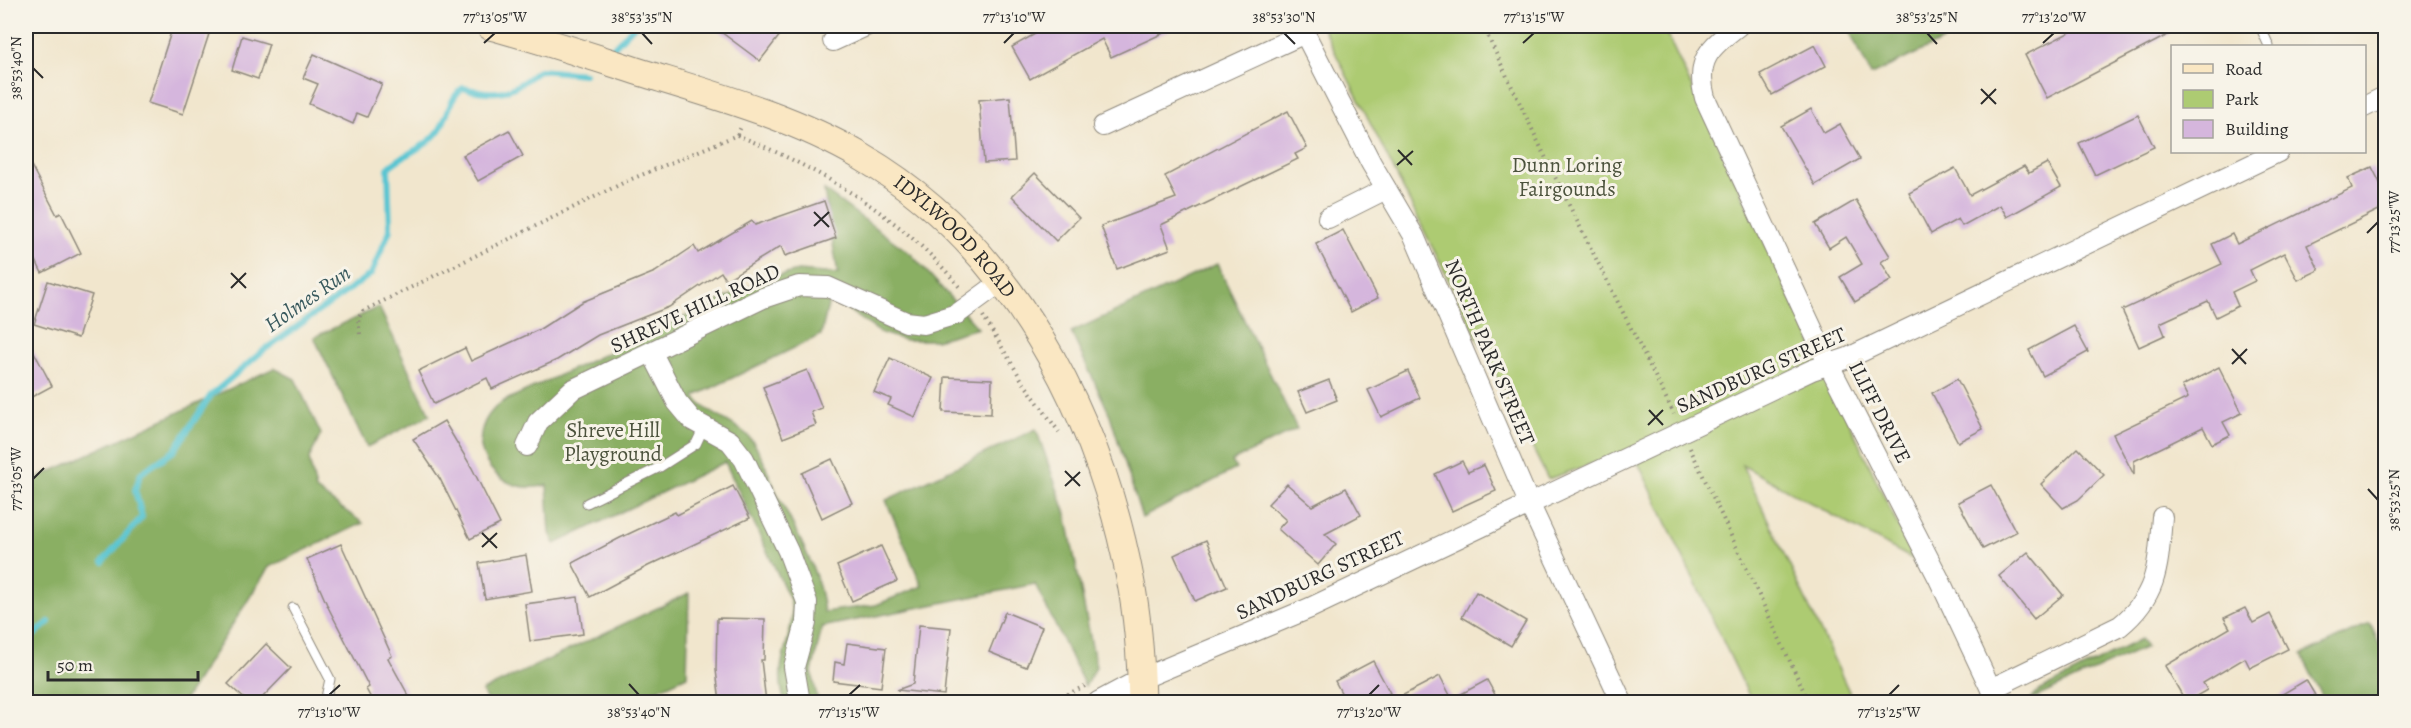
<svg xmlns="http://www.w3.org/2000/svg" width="2411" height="728" font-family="Alegreya,serif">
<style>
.green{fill:#adcb72;stroke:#6c7b4e;stroke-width:1.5}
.forest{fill:#8aaf64;stroke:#5a6d48;stroke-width:1.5}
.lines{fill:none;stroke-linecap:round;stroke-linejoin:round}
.stream{stroke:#58c5d1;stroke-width:6}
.building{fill:#d5b6dd}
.service-casing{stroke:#8e887c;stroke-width:11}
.minor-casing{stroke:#8e887c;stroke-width:22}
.secondary-casing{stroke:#8e887c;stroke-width:29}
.path{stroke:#8e887c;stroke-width:4;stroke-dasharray:1.5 4.5;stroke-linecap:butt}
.service{stroke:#fff;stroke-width:9}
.minor{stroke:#fff;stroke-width:20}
.secondary{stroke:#fae7c3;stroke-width:27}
.ticks{fill:none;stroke:#2b2b2b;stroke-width:2}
.labels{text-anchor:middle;stroke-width:6;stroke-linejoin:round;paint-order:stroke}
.park-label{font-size:21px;fill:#4c533d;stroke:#f7f3e8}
.street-label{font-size:21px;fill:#2b2b2b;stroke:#f7f3e8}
.water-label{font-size:22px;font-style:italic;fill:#38595d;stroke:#f7f3e8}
.neatline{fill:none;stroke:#2b2b2b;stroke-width:2}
.ticks-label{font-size:15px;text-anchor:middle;fill:#2b2b2b}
</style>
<rect width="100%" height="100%" fill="#f7f3e8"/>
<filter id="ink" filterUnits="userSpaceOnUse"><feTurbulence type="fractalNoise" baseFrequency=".0167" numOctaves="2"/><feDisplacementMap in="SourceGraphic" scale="12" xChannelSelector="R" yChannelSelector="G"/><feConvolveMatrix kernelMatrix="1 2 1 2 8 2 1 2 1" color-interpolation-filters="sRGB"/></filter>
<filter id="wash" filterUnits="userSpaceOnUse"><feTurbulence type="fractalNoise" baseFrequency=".008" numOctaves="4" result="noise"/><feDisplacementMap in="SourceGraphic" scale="24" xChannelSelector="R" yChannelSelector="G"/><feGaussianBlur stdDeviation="1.35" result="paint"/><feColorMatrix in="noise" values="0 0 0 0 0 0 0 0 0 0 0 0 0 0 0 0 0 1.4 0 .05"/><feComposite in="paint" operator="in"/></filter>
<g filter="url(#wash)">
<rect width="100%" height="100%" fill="#f1e6cd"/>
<polygon class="green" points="1322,26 1663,26 1914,560 1742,465 1854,702 1752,702 1632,450 1548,479"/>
<g class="forest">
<polygon points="1847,26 1974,26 1871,75"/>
<path d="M824,190l87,64 67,74 -42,12h-31l-24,-7 -36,-25 -16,-7 -8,34 -126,61c6,16 40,25 54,41 13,15 19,37 27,54 18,38 44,79 48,121l52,-7 46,-19 -36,-86 150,-71 30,85 30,153 -11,19 -50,-102 -213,43 -10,45 6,30h-33c-15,-44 14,-66 5,-102l-65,-138 -170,82 -5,-11 -3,-48c-55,15 -92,-49 -45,-83l264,-123 32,-8 40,3z"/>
<polygon points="1217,264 1297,429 1232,461 1236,469 1142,518 1110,415 1071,332"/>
<polygon points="379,307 430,415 367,447 314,337"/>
<polygon points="274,368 295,379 321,434 309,459 316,490 363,523 269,567 183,702 26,702 26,483"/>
<polygon points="689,593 687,676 631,702 488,702 482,691"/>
<polygon points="2370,623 2385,658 2385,702 2325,702 2302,655"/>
<polygon points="2141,639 2146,647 2030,700 2037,692"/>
</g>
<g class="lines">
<g class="stream">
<polyline points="611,50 634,26"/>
<path d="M103,562l39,-45 -7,-27 6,-17 33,-22 37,-56 53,-45 107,-76 19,-44 -2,-62c15,-15 36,-18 50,-36 10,-13 11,-35 25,-44 36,9 48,5 76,-18l45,4"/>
<polyline points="26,642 49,622"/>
</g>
</g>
<g id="blocks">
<g class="building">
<polygon points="173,26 209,34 183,114 148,103"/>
<polygon points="713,26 787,26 760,61"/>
<polygon points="1049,26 1179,26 1111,57 1102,39 1030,79 1012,47"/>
<polygon points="2082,26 2185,26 2047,98 2025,55"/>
<polygon points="242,36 269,44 258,79 232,70"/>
<polygon points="1815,45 1826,66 1772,95 1760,74"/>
<polygon points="314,54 382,84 367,117 357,113 353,124 309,104 318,84 303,78"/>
<polygon points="1010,97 1015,161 984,163 979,100"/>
<polygon points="1811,109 1824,133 1840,124 1860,159 1815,185 1781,126"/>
<polygon points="1288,111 1307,148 1295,154 1298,159 1161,225 1170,249 1117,269 1101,226 1176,198 1165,176"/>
<polygon points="2138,115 2154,147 2095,175 2079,143"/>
<polygon points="509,130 523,156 478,181 463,155"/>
<polygon points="26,156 57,215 61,213 81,253 42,273 26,240"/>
<polygon points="2047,163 2061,187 2007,217 2000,205 1962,226 1958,219 1931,234 1909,193 1955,168 1970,195 2024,166 2029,173"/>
<polygon points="2372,167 2385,193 2385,207 2307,245 2319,270 2298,280 2284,253 2250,270 2255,281 2232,292 2238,306 2216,317 2208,301 2160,323 2165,335 2139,347 2122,310 2222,264 2212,244 2232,234 2237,244 2352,188 2348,178"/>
<polygon points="1035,173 1079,218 1056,241 1012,196"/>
<polygon points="1856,200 1890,256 1881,262 1892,280 1855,302 1840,277 1862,264 1846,237 1829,248 1815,224"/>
<polygon points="824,201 836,238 785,256 781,246 726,280 721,272 669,307 598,335 557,360 492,389 487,378 434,404 418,371 465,348 471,361 540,329 582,302 655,272 694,246 698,253 752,221 755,225"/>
<polygon points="1343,230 1378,298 1351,312 1316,244"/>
<polygon points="48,281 92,295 78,338 34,324"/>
<polygon points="2074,326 2088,352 2043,376 2029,350"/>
<polygon points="26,337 52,386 26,400"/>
<polygon points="890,358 933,378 915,417 888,405 891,399 874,392"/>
<polygon points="2219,367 2242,413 2223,422 2230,435 2212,444 2203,427 2134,461 2134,475 2113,434 2188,398 2182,386"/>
<polygon points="807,370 822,408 811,412 816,425 783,438 763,387"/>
<polygon points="1408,371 1420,398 1381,417 1368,390"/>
<polygon points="945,377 992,379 991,414 943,412"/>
<polygon points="1957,379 1983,429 1958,442 1932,393"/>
<polygon points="1329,380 1337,400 1307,412 1298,392"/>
<polygon points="444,421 472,468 500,524 470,539 440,479 413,439"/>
<polygon points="2078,448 2104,475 2078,500 2063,508 2041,484"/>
<polygon points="832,459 852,503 822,518 802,473"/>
<polygon points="1462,461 1468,472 1484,465 1496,491 1452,511 1435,474"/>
<polygon points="1287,484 1312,506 1346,488 1361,515 1325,534 1336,544 1318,565 1278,529 1286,520 1268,504"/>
<polygon points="1991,485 2016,532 1983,549 1958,502"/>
<polygon points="733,486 750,518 648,566 590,597 572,563 620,538 675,512 677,515"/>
<polygon points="1206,540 1227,587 1195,601 1174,555"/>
<polygon points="341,544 392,656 388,658 412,702 373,702 366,689 369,687 328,607 307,559"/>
<polygon points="881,546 897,581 852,601 837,566"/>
<polygon points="2028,552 2063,595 2034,619 1999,576"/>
<polygon points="526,555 532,591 485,599 479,563"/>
<polygon points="1476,592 1526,621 1511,646 1462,617"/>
<polygon points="578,597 583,634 530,641 525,604"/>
<polygon points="2245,608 2253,623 2270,614 2288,649 2250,668 2245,658 2203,683 2207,690 2186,702 2165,666 2230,628 2224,618"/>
<polygon points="1005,612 1042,627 1026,667 989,652"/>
<polygon points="717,618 765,619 764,660 761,660 766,702 720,702 716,670"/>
<polygon points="919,625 951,628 944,695 897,690 913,684"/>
<polygon points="847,643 886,648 881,687 833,681 835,662 844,664"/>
<polygon points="266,644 291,668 258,702 248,702 228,684"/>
<polygon points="1373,661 1390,693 1371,702 1346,702 1335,681"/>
<polygon points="1440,676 1452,699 1487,680 1499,702 1390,702"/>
<polygon points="2306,680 2319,702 2269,702"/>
</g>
</g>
</g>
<g filter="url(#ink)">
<use href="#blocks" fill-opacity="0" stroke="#8e887c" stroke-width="1.5"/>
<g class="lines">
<g class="service-casing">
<g id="service">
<polyline points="2260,26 2269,46"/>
<polyline points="587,503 660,467 696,444 704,427"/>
<polyline points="293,608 330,679 325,702"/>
</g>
</g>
<g class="minor-casing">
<g id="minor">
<polyline points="1301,26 1371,163 1414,236 1529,503 1622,702"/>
<path d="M1738,26c-28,21 -43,34 -33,72l124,267 110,214 58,123"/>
<polyline points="833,41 866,26"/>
<polyline points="2364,107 2386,96"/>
<polyline points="1103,126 1305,33"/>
<polyline points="1328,218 1386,189"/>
<polyline points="652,353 677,402 692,420 730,441 744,459 788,551 807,602 806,623 794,667 800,702"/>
<polyline points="527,446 538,422 572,390 763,298 799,286 828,287 906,322 924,324 957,314 1002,281"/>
<path d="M1991,689l129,-63c39,-32 38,-62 42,-109"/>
<polyline points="1098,702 1141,679 1310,608 1812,370 1848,358 2278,152"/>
</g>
</g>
<g class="secondary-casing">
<g id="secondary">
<path id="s1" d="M490,26c56,15 112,34 169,52 69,21 140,42 203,79 149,87 236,255 268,421 8,40 11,84 12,124"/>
</g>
</g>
<g class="path">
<polyline points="1483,26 1552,171 1674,414"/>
<path d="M737,135c83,34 167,82 224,154"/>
<polyline points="983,316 1023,382 1059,432"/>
<polyline points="360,334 358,319 363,311 627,181 737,135 741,127"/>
<polyline points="1690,448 1809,702"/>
<polyline points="1051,702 1085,686"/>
</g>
<use href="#service" class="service"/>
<use href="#minor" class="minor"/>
<use href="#secondary" class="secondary"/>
</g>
</g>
<path class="ticks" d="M642,33l10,11M1284,33l11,11M1927,33l10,11M484,43l11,-10M1004,43l10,-10M1523,43l11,-10M2043,43l11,-10M33,68l10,10M1981,89l15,15M1981,104l15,-15M1398,150l14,15M1397,165l16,-14M814,212l15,15M814,226l15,-14M2367,233l11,-11M231,273l15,15M231,288l15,-15M2232,349l14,15M2232,364l15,-15M1649,410l14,15M1648,425l15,-15M1065,471l15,15M33,479l11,-11M1065,486l15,-14M2368,489l10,11M482,533l15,15M482,547l15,-14M629,684l10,11M329,695l11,-10M849,695l11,-10M1369,695l10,-10M1889,695l10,-10"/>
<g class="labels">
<g class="park-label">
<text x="1567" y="172">Dunn Loring<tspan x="1567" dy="24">Fairgounds</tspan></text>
<text x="613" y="437">Shreve Hill<tspan x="613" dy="24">Playground</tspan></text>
</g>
<g class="street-label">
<text dy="7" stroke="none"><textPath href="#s1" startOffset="518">IDYLWOOD ROAD</textPath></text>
<text transform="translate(695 308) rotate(-25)" y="7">SHREVE HILL ROAD</text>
<text transform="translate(1490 352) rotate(67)" y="7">NORTH PARK STREET</text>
<text transform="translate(1761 370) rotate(-24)" y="7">SANDBURG STREET</text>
<text transform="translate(1880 412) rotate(63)" y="7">ILIFF DRIVE</text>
<text transform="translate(1320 575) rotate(-25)" y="7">SANDBURG STREET</text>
</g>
<g class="water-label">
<text transform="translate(307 298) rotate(-35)" y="8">Holmes Run</text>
</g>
</g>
<rect width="2411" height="728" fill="none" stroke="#f7f3e8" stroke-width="66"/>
<rect x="2171" y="45" width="195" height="108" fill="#f7f3e8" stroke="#a5a39c" stroke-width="1.5"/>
<rect x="2183" y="64" width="30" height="9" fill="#fae7c3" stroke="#a5a39c" stroke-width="1.5"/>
<text x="2225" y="75" font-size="18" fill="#2b2b2b">Road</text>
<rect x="2183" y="90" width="30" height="18" fill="#adcb72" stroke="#a5a39c" stroke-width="1.5"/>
<text x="2225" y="105" font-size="18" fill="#2b2b2b">Park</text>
<rect x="2183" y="120" width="30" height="18" fill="#d5b6dd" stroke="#a5a39c" stroke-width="1.5"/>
<text x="2225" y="135" font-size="18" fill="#2b2b2b">Building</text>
<path d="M48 671v9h150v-9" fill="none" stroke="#2b2b2b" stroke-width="3"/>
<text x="57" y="671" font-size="18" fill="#2b2b2b" stroke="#f7f3e8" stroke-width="4.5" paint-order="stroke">50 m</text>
<rect x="33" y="33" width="2345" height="662" class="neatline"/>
<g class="ticks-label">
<text x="495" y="22">77°13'05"W</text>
<text x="642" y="22">38°53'35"N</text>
<text x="1014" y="22">77°13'10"W</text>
<text x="1284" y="22">38°53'30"N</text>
<text x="1534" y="22">77°13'15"W</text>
<text x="1927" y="22">38°53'25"N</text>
<text x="2054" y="22">77°13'20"W</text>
<text transform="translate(16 68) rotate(-90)" y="5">38°53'40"N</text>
<text transform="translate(2394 222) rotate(-90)" y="5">77°13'25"W</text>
<text transform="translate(16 479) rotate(-90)" y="5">77°13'05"W</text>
<text transform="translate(2394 500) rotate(-90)" y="5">38°53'25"N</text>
<text x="329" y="717">77°13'10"W</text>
<text x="639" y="717">38°53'40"N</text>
<text x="849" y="717">77°13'15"W</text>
<text x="1369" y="717">77°13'20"W</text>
<text x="1889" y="717">77°13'25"W</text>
</g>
</svg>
